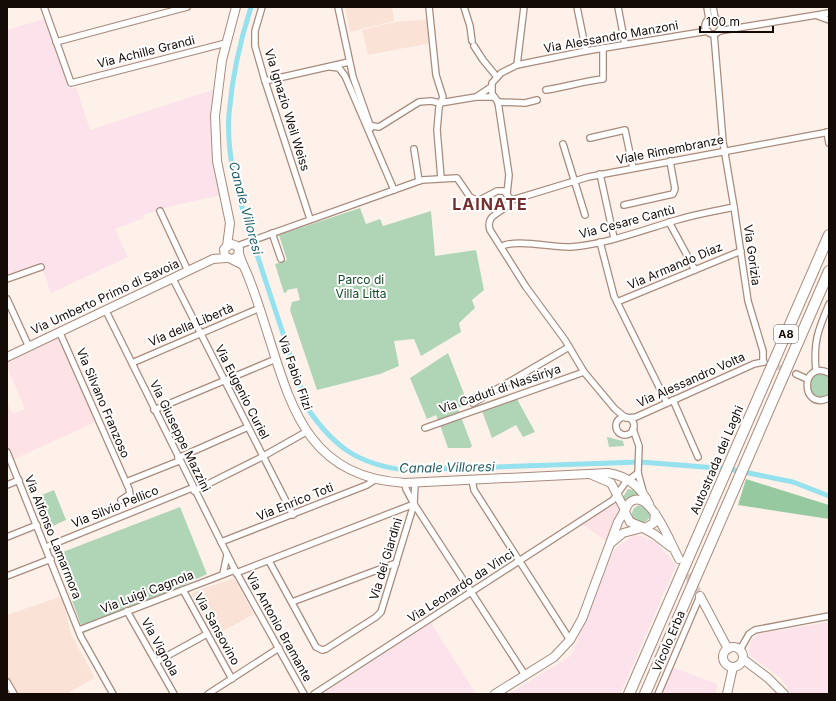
<svg xmlns="http://www.w3.org/2000/svg" width="836" height="701" font-family="Inter,sans-serif">
<style>
.commercial{fill:#fde2e6}
.industrial{fill:#fbe2eb}
.built{fill:#fae3d6}
.green{fill:#afd5b6}
.forest{fill:#97c9a1}
.lines{fill:none;stroke-linecap:round;stroke-linejoin:round}
.canal{stroke:#95e1ed;stroke-width:5}
.street-tunnel{stroke:#dbcec8;stroke-width:5.5;stroke-dasharray:5.5 3;stroke-linecap:butt}
.secondary-tunnel{stroke:#dbcec8;stroke-width:8;stroke-dasharray:8 4;stroke-linecap:butt}
.street-casing{stroke:#a88b7c;stroke-width:8}
.secondary-casing{stroke:#a88b7c;stroke-width:10}
.highway-casing{stroke:#a88b7c;stroke-width:12}
.street{stroke:#fff;stroke-width:5.5}
.secondary{stroke:#fff;stroke-width:8}
.highway{stroke:#fff;stroke-width:10}
.labels{text-anchor:middle;stroke-width:4;stroke-linejoin:round;paint-order:stroke}
.shield{fill:#fff;stroke:#5b5451;stroke-width:1}
.shield-label{font-size:11px;font-weight:bold;fill:#150b06}
.street-label{font-size:12px;fill:#150b06;stroke:#fff}
.park-label{font-size:12px;fill:#134b26;stroke:#fff}
.water-label{font-size:13px;font-style:italic;fill:#215f68;stroke:#fff}
.district-label{font-size:16px;font-weight:bold;letter-spacing:1px;fill:#752e2e;stroke:#fff}
</style>
<rect width="100%" height="100%" fill="#fef1ea"/>
<g class="commercial">
<polygon points="60,333 98,421 12,460 7,449 7,402 13,414 25,409 7,367 7,358"/>
<polygon points="619,497 624,508 610,544 581,523"/>
</g>
<g class="industrial">
<polygon points="44,19 69,89 76,87 90,130 215,89 221,195 172,206 143,215 144,218 115,229 128,257 51,293 41,265 7,276 7,30"/>
<polygon points="634,535 642,536 657,543 676,565 620,694 509,694 569,657 573,652 591,603 611,556 617,547"/>
<polygon points="829,622 829,694 791,694 781,678 749,655 751,641 758,634"/>
<polygon points="431,623 476,694 322,694"/>
<polygon points="667,665 717,684 716,694 654,694"/>
</g>
<g class="built">
<polygon points="345,7 392,7 394,21 350,32"/>
<polygon points="429,19 431,43 368,55 362,30 395,22"/>
<polygon points="234,578 254,614 214,636 191,593"/>
<polygon points="62,596 71,634 95,678 66,694 16,694 7,677 7,615"/>
</g>
<g class="green">
<polygon points="360,208 366,224 380,219 383,226 431,211 435,256 476,250 484,290 472,300 475,308 459,323 461,332 421,356 414,339 394,341 399,366 380,374 317,390 290,310 292,302 300,300 297,288 287,290 287,292 284,293 275,264 287,260 279,235"/>
<polygon points="448,353 468,404 458,408 459,412 438,420 436,415 427,419 410,378"/>
<path d="M818,372l11,3v20c-7,4 -13,3 -18,-2l-2,-12z"/>
<polygon points="517,399 535,432 523,437 516,425 492,438 482,411"/>
<polygon points="461,417 472,446 470,448 448,448 440,425"/>
<polygon points="607,437 623,441 624,446 609,447"/>
<polygon points="628,489 633,490 640,497 625,503 623,497"/>
<polygon points="54,490 66,520 46,529 34,498"/>
<circle cx="641" cy="514" r="9"/>
<polygon points="180,507 207,574 84,633 55,555"/>
</g>
<polygon class="forest" points="746,479 829,505 829,519 738,505"/>
<g class="lines">
<path class="canal" d="M251,7c-11,34 -19,71 -22,107 -4,54 18,108 34,159 15,45 30,90 45,136 26,38 50,55 96,61l237,-8 88,7 64,13 36,14"/>
<polyline class="street-tunnel" points="770,364 796,374"/>
<polyline class="secondary-tunnel" points="682,564 700,596"/>
<g class="street-casing">
<g id="street">
<polyline points="44,7 71,83 226,43"/>
<polyline points="262,7 255,31 255,46 265,81 310,219"/>
<polyline points="338,7 353,77 371,128"/>
<polyline points="429,7 436,75 443,97 439,107 437,130 441,178"/>
<polyline points="464,7 470,26 472,41"/>
<polyline points="577,7 586,51"/>
<polyline points="618,7 625,44"/>
<polyline points="707,7 709,19"/>
<polyline points="713,7 715,18"/>
<polyline points="818,16 829,20"/>
<circle cx="713" cy="26" r="8"/>
<polyline points="719,31 829,13"/>
<polyline points="714,34 723,142 734,207 748,301 763,351 763,362"/>
<polyline points="56,42 187,7"/>
<polyline points="474,46 483,60 497,77"/>
<polyline points="517,65 524,7"/>
<polyline points="331,67 339,68 345,76 394,190"/>
<polyline points="265,81 349,62"/>
<path d="M546,90c20,-3 38,-9 57,-11v-31"/>
<polyline points="477,97 494,97"/>
<polyline points="498,102 492,94 492,83 501,73 517,65 586,51 708,31"/>
<polyline points="498,102 509,175 507,194"/>
<polyline points="498,102 525,103 537,100"/>
<polyline points="367,125 379,127 419,102 431,101 440,103 476,97 491,87"/>
<polyline points="827,132 829,143"/>
<polyline points="590,138 625,130 633,168"/>
<polyline points="563,144 585,215"/>
<polyline points="414,149 419,181"/>
<polyline points="600,174 614,238"/>
<polyline points="509,201 588,177 829,132"/>
<polyline points="624,205 673,194 675,189 670,161"/>
<polyline points="160,211 188,271"/>
<polyline points="669,222 695,270"/>
<polyline points="272,233 281,259"/>
<polyline points="600,242 614,296 667,403"/>
<path d="M237,246l185,-66 35,-2 13,19 8,4 19,-10h7l5,6v6c-7,11 -24,11 -19,27l36,57 39,53 19,32 31,37 11,9"/>
<path d="M501,247c12,-9 54,1 70,0 36,-3 72,-17 106,-27 19,-6 39,-9 57,-13"/>
<polyline points="7,279 41,267"/>
<polyline points="173,279 293,515"/>
<polyline points="7,299 29,347"/>
<polyline points="617,302 741,251"/>
<polyline points="106,311 235,570 304,694"/>
<polyline points="60,333 129,489 130,494 121,500"/>
<polyline points="132,363 260,308"/>
<path d="M816,371c-3,-28 2,-41 13,-67"/>
<path d="M829,373c-29,-14 -29,39 0,25"/>
<polyline points="796,374 807,379"/>
<polyline points="673,400 698,457"/>
<polyline points="473,403 569,347"/>
<polyline points="154,410 276,359"/>
<circle cx="625" cy="426" r="9"/>
<polyline points="628,418 636,417 754,364 764,362"/>
<polyline points="425,428 584,372"/>
<polyline points="633,429 639,446 638,473 643,491"/>
<polyline points="7,452 81,637 113,694"/>
<polyline points="178,458 248,427"/>
<polyline points="472,480 474,490 570,640"/>
<polyline points="126,482 179,461"/>
<polyline points="405,483 406,489 414,504 525,675"/>
<polyline points="7,485 19,480"/>
<polyline points="194,491 260,458 306,432"/>
<polyline points="7,537 37,525"/>
<polyline points="221,542 367,485 376,479"/>
<polyline points="46,547 192,488"/>
<polyline points="269,561 316,647 322,650 326,649 376,617 381,612 414,504 415,483"/>
<polyline points="236,573 414,504"/>
<polyline points="223,574 227,555"/>
<polyline points="7,576 51,559"/>
<polyline points="183,590 232,679"/>
<polyline points="292,602 396,563"/>
<polyline points="127,611 174,694"/>
<polyline points="79,630 235,570"/>
<polyline points="740,650 749,634 755,630 829,616"/>
<polyline points="156,662 207,634"/>
<polyline points="7,682 14,694"/>
<polyline points="208,694 279,648"/>
<polyline points="314,694 613,500 625,483 638,473"/>
<polyline points="658,694 700,596"/>
</g>
</g>
<g class="secondary-casing">
<g id="secondary">
<polyline points="227,246 230,223 217,161 215,116 222,60 236,7"/>
<path d="M239,253c2,9 6,15 9,23 6,15 11,30 16,46 26,80 40,155 141,161l203,-10c19,3 33,14 41,31"/>
<polyline points="234,259 238,255 239,249 235,245 231,244 224,249 225,256 243,265"/>
<polyline points="7,357 213,259 226,258"/>
<polyline points="592,475 611,483 625,510"/>
<path d="M655,513l-1,10 -9,5 -15,-6 -5,-10c1,-5 3,-10 9,-12 18,-6 38,46 45,59"/>
<polyline points="643,528 654,534 671,547"/>
<polyline points="611,543 623,533 642,528"/>
<polyline points="700,596 728,649"/>
<circle cx="733" cy="657" r="10"/>
<polyline points="743,659 768,678 784,694"/>
<polyline points="495,694 554,657 570,640 582,619 618,522 625,510"/>
<polyline points="727,694 733,667"/>
</g>
</g>
<g class="highway-casing">
<g id="highway">
<polyline points="629,694 829,235"/>
<polyline points="645,694 829,271"/>
</g>
</g>
<use href="#street" class="street"/>
<use href="#secondary" class="secondary"/>
<use href="#highway" class="highway"/>
</g>
<g class="labels">
<rect class="shield" x="774" y="325" width="24" height="18" rx="3"/>
<g class="shield-label">
<text x="786" y="338">A8</text>
</g>
<g class="street-label">
<text transform="translate(611 37) rotate(-10)" y="4">Via Alessandro Manzoni</text>
<text transform="translate(146 52) rotate(-14)" y="4">Via Achille Grandi</text>
<text transform="translate(287 110) rotate(73)" y="4">Via Ignazio Weil Weiss</text>
<text transform="translate(670 150) rotate(-11)" y="4">Viale Rimembranze</text>
<text transform="translate(627 222) rotate(-15)" y="4">Via Cesare Cantù</text>
<text transform="translate(752 255) rotate(82)" y="4">Via Gorizia</text>
<text transform="translate(675 266) rotate(-23)" y="4">Via Armando Diaz</text>
<text transform="translate(105 297) rotate(-25)" y="4">Via Umberto Primo di Savoia</text>
<text transform="translate(191 325) rotate(-23)" y="4">Via della Libertà</text>
<text transform="translate(295 373) rotate(70)" y="4">Via Fabio Filzi</text>
<text transform="translate(691 380) rotate(-24)" y="4">Via Alessandro Volta</text>
<text transform="translate(500 389) rotate(-19)" y="4">Via Caduti di Nassiriya</text>
<text transform="translate(242 392) rotate(63)" y="4">Via Eugenio Curiel</text>
<text transform="translate(103 403) rotate(67)" y="4">Via Silvano Franzoso</text>
<text transform="translate(180 436) rotate(64)" y="4">Via Giuseppe Mazzini</text>
<text transform="translate(717 460) rotate(-67)" y="4">Autostrada dei Laghi</text>
<text transform="translate(295 502) rotate(-22)" y="4">Via Enrico Toti</text>
<text transform="translate(115 507) rotate(-22)" y="4">Via Silvio Pellico</text>
<text transform="translate(53 537) rotate(68)" y="4">Via Alfonso Lamarmora</text>
<text transform="translate(386 559) rotate(-73)" y="4">Via dei Giardini</text>
<text transform="translate(461 586) rotate(-33)" y="4">Via Leonardo da Vinci</text>
<text transform="translate(147 592) rotate(-21)" y="4">Via Luigi Cagnola</text>
<text transform="translate(279 627) rotate(61)" y="4">Via Antonio Bramante</text>
<text transform="translate(217 629) rotate(61)" y="4">Via Sansovino</text>
<text transform="translate(669 641) rotate(-67)" y="4">Vicolo Erba</text>
<text transform="translate(160 647) rotate(61)" y="4">Via Vignola</text>
</g>
<g class="park-label">
<text x="361" y="284">Parco di<tspan x="361" dy="14">Villa Litta</tspan></text>
</g>
<g class="water-label">
<text transform="translate(246 208) rotate(75)" y="5">Canale Villoresi</text>
<text transform="translate(447 467) rotate(-1)" y="5">Canale Villoresi</text>
</g>
<g class="district-label">
<text x="490" y="210">LAINATE</text>
</g>
</g>
<rect width="836" height="701" fill="none" stroke="#150b06" stroke-width="16"/>
<path d="M700 26v6h73v-6" fill="none" stroke="#150b06" stroke-width="2"/>
<text x="706" y="26" font-size="12" fill="#150b06" stroke="#ffffff" stroke-width="3" paint-order="stroke">100 m</text>
</svg>
